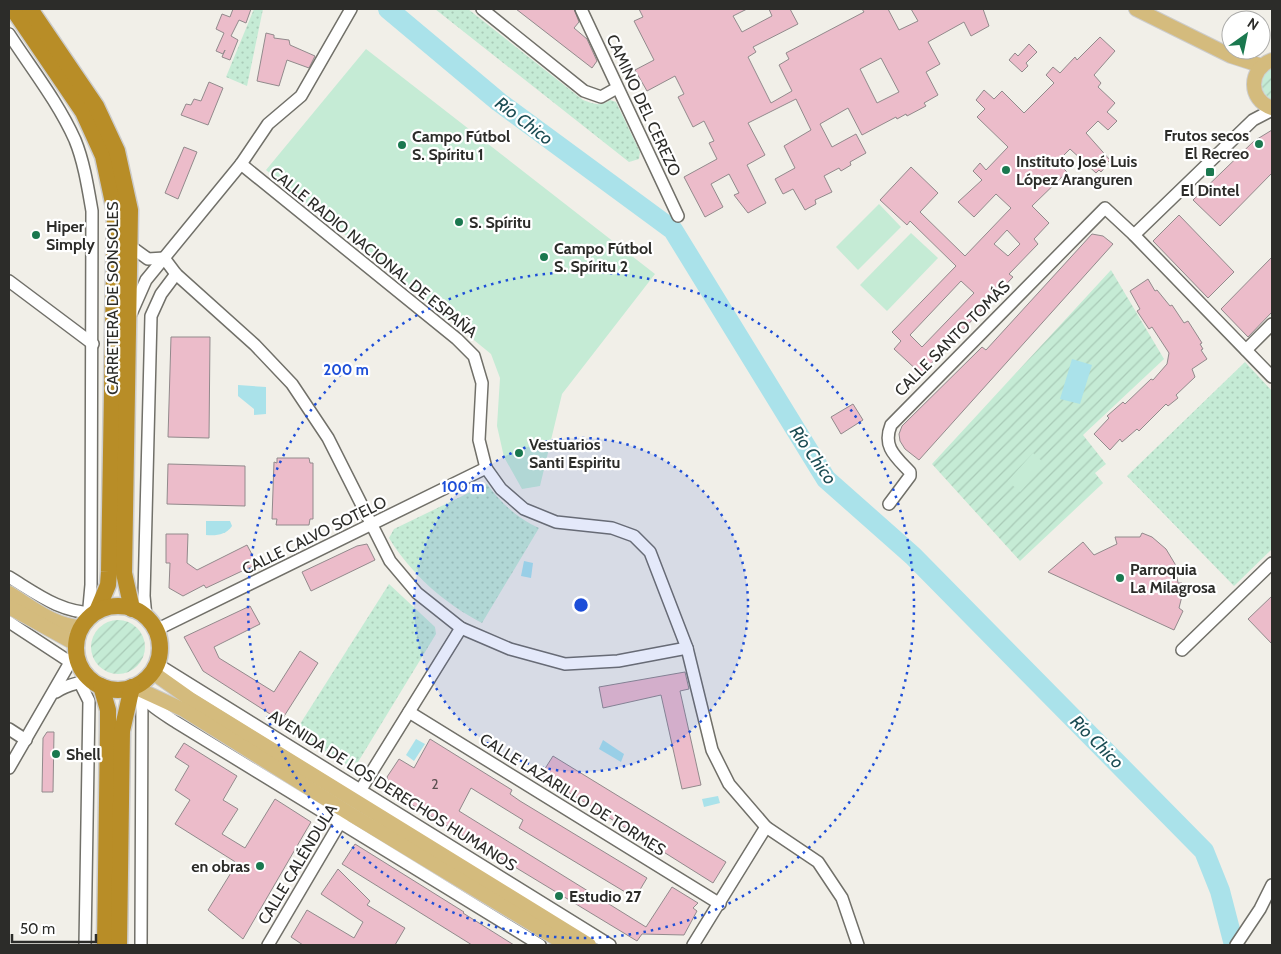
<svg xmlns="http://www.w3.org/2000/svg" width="1281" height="954" font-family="Cabin,sans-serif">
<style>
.grass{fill:url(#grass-dots)}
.garden{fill:url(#garden-furrows)}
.pitch{fill:#c5ebd5}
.water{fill:#aae2ea}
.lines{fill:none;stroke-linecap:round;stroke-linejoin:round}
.river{stroke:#aae2ea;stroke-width:20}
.building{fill:#ecbcca;stroke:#928a8c;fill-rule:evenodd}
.minor-casing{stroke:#717069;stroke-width:14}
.major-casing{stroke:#ccc;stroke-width:16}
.highway-casing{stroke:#ccc;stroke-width:19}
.minor{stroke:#fff;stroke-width:11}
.major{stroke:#d4bb7d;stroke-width:14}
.highway{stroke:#b88d27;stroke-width:16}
.ring{fill:none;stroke:#1d4ed8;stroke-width:2.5;stroke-dasharray:2.5 5}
.poi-dot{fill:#1a784f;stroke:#fff;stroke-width:2}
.labels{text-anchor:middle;stroke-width:4.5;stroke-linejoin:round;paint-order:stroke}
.number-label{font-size:14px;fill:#5c5051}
.street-label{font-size:16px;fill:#2c2c29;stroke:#fff}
.poi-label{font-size:16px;font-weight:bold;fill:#2c2c29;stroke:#fff;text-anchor:start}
.water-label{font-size:18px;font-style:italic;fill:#1c4d54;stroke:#fff}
.centre{fill:#1d4ed8;stroke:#fff;stroke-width:2.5}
.ring-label{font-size:15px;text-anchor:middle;font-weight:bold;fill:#1d4ed8;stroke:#fff;stroke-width:4.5;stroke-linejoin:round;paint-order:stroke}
</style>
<defs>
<pattern id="grass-dots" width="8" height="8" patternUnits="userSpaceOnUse" patternTransform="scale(1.25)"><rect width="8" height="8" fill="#c5ebd5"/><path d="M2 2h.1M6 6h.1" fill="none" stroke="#a9cab7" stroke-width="1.8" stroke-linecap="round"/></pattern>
<pattern id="garden-furrows" width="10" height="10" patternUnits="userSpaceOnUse" patternTransform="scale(1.25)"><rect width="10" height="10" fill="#c5ebd5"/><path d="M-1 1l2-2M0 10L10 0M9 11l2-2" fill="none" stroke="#a9cab7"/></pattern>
</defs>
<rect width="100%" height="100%" fill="#f1efe8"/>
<g class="grass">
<polygon points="254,9 263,9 247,86 226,77"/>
<path d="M435,9h33l115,91c11,4 17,7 27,0l6,2 24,50 -1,7 -10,3z"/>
<polygon points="1245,362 1272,391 1272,549 1234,586 1127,476"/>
<path d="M487,484c14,19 31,35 52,44l-57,95c-37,-19 -71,-49 -93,-85l5,-9z"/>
<polygon points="389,584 435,627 436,634 358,762 346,764 295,732"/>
</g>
<g class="garden">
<path d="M1272,67v33c-14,-8 -13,-24 0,-33z"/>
<polygon points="1111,270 1164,359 1083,435 1106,464 1095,473 1103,483 1020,561 932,464"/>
<circle cx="118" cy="647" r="27"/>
</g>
<g class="pitch">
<polygon points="366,49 655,274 562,394 540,486 522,489 504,457 497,426 500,378 491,354 266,170"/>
<polygon points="879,204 901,227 858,270 836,247"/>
<polygon points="911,233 938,258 887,311 860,285"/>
<polygon points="1033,453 1045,464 1020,492 1008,481"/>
</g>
<g class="water">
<polygon points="1072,359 1092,365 1080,404 1060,399"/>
<polygon points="238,385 266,387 266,414 254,415 254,409 238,396"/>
<path d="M206,521h24l2,5c-6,9 -16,10 -26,9z"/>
<polygon points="524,561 533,563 531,578 521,576"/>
<polygon points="416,739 425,744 414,761 406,755"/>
<polygon points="603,740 624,754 621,762 599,749"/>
<polygon points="718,796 720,803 704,807 702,799"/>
</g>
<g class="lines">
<polyline class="river" points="388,9 499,102 673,230 826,479 913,556 1204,851 1220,891 1234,945"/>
</g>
<g class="building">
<polygon points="233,9 251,9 246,23 239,20 231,36 238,40 230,60 222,57 225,50 223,54 216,51 224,33 216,29 222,14 230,17"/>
<polygon points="516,9 574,9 579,22 574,28 587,39 597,61 592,68"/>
<path d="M639,9h108l-14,7 9,16 30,-16 -3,-7h21l8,15 -45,23 3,5 -8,5 23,46 21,-12 -13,-26 10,-6 -3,-6 78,-41 -2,-3h26l11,21 19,-9 -7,-12h72l6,17 -18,10 -7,-14 -36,20 12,22 -14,8 12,23 -14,8 2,3 -19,10 -1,-2 -9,5 -1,-2 -34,18 -14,-27 -28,16 12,23 24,-13 10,19 -16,9 1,3 -10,6 -2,-3 -15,8 8,16 -17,8 1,4 -11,6 -12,-21 -10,5 -8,-15 20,-11 -11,-22 27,-16 -15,-31 -48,24 17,32 -18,10 19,38 -18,10 -14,-18 5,-2 -10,-19 -18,10 12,23 -18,10 -21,-40 33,-18 -8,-16 5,-2 -10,-20 -11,6 -15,-30 6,-3 -9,-18 -28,15 -12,-21 19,-10 -20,-39 9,-4zM881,58l18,34 -22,11 -17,-34z"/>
<polygon points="266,33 274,35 274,38 289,40 290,45 315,56 309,68 287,60 279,86 257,81"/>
<path d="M1100,37l15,14 -21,24 7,8 -3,4 17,16 -8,9 10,9 -9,9 -10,-9 -12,12 24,27 -3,3 1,1 -7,8 -2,-2 -3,3 -26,-24 -13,13 10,10 -35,34 17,17 -15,16 4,5 -29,30 4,3 -92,97 -27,-25 7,-8 -9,-9 64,-66 -46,-45 -3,4 -27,-25 31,-33 27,26 -18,19 45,44 46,-48 -15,-14 -22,23 -16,-15 24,-22 -9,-9 7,-8 6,7 22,-23 -31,-30 8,-8 -9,-9 8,-10 10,9 8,-8 22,22 30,-30 -8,-8 7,-8 7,6 15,-16 2,3zM1007,230l13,14 -12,12 -14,-12zM961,281l13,12 -52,54 -12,-12z"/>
<polygon points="1029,44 1037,52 1026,63 1028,66 1022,72 1009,60 1015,53 1018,56"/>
<polygon points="209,82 223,88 208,125 181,115 186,104 191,105 194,99 201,101"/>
<polygon points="1272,130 1272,173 1220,226 1193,200 1254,141"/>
<polygon points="184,147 197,152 178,199 165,193"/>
<polygon points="1179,215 1234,272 1208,298 1153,241"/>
<polygon points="1092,234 1103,236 1113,244 919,460 905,449 900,441 899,434 902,426 982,347 986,350"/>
<polygon points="1272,257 1272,312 1248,337 1221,309"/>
<polygon points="1148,279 1155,291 1157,290 1170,306 1172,305 1184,323 1188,321 1202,343 1200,344 1203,349 1201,350 1207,359 1192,369 1195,377 1176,395 1178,398 1168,406 1166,404 1139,431 1137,429 1122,442 1120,439 1110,450 1094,434 1109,418 1107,416 1123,402 1125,404 1151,379 1153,380 1167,364 1169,353 1152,327 1149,329 1137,311 1140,309 1130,291"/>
<polygon points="171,337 210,337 209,438 168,437"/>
<polygon points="853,404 863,420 841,434 831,417"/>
<polygon points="277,458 309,458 310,463 313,463 313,519 310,519 309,525 276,525 277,519 272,519 274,462 277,463"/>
<polygon points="168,464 245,466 245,506 167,504"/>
<polygon points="1142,533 1152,537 1166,549 1175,564 1178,583 1182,583 1183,592 1179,608 1183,611 1174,630 1048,572 1083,542 1094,555 1117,544 1115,537 1140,537"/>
<polygon points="166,534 188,534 187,563 197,570 247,545 257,564 206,588 204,585 183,596 169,588 170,563 166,563"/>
<polygon points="367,544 375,560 311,591 302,572 357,546"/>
<polygon points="1272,596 1272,644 1248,619"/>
<polygon points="250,606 260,624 214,647 219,658 274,692 300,651 318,663 281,721 203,671 184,637"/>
<polygon points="685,672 689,689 680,691 701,785 682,789 661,695 603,708 599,687"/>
<polygon points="47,732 54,732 53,792 42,792 43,738"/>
<polygon points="430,739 512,790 510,794 520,801 647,878 635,898 519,828 523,820 471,788 459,811 646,927 672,887 698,903 693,908 697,911 684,935 642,934 637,941 391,792 387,777 399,759 414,768"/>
<polygon points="184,743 237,776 223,800 238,809 222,834 245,848 275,799 311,822 243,939 208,910 237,863 175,824 190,800 175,790 189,766 175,757"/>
<polygon points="553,756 726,862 713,883 541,775"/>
<polygon points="355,844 464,912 463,913 514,945 472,945 342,864"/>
<polygon points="338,869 370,901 367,905 405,928 395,945 303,945 291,937 307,910 354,938 363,922 321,894"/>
</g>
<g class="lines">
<g class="minor-casing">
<g id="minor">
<polyline points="351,9 301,96 268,124 241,164 164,258 176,274 255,345 292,384 328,438 390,561 417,593 461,628 510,649 565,664 618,661 687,648"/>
<polyline points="482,9 584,91 601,97 617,88"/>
<polyline points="581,9 678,216"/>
<path d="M9,34c22,34 49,68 66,106 9,22 13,48 17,71l-1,374 -3,33"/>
<polyline points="241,164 457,339 474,356 482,383 479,440 486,468 501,489 524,509 556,522 612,528 634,536 650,552 687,648 712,750 729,784 766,827 818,862 842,898 858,945"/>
<polyline points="1134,235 1253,120 1272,110"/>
<polyline points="130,246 148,259 164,258"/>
<polyline points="9,281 93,344"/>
<polyline points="131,314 146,280 164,258"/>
<polyline points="1246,350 1272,324"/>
<path d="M889,504l21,-28v-4c-14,-15 -28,-25 -19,-47l214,-217 29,27 138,142"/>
<path d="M9,577c28,17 52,36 86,36"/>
<polyline points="146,617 144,596 151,316 161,294 176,274"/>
<polyline points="9,622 70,662 79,663"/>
<polyline points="156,630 486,468"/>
<polyline points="1182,650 1272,563"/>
<polyline points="157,664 610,945"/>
<polyline points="80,683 89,701 85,945"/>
<path d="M137,688c9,16 24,24 39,34l364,223"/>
<path d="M56,692c11,-8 22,-8 34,-13"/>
<polyline points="409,712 720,904"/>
<polyline points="9,729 26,740"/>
<polyline points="9,768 76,652"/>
<polyline points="358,794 461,628"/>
<polyline points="141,945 142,692"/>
<polyline points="268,945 344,816"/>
<polyline points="693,945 766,827"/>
<polyline points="1236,945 1260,909 1272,885"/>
</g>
</g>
<g class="major-casing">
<g id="major">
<polyline points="1136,9 1231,56 1262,66"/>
<path d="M1272,60c-24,9 -24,40 0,48"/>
<path d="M9,593c23,14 45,33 73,34"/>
<polyline points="9,607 76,644"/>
<polyline points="152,672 190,699 589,945"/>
<polyline points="134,687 184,710 347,812 567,945"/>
</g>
</g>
<g class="highway-casing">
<g id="highway">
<polyline points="13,9 83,112 103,156 115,212 109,572 108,585 97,611"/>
<polyline points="30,9 96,106 117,151 130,210 124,573 132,609"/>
<circle cx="118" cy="648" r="42"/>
<polyline points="101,686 108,710 108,729 105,945"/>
<polyline points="119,945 122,731 132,687"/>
</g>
</g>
<use href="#minor" class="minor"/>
<use href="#major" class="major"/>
<use href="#highway" class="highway"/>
</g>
<circle cx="581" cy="605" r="167" fill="#1d4ed8" fill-opacity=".12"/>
<g class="ring">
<circle cx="581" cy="605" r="167"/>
<circle cx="581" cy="605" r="333"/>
</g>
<g class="poi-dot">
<circle cx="1259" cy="144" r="5"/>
<circle cx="402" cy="145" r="5"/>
<circle cx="1006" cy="170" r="5"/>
<rect x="1205" y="167" width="10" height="10" rx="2.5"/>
<circle cx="459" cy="222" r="5"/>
<circle cx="36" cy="235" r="5"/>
<circle cx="544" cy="257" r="5"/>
<circle cx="519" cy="453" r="5"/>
<circle cx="1120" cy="578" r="5"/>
<circle cx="56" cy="754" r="5"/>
<circle cx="260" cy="866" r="5"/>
<circle cx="559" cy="896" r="5"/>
</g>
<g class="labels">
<g class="number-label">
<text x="435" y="789">2</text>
</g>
<g class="street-label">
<text transform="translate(644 105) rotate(65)" y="6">CAMINO DEL CEREZO</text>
<text transform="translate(374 252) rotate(39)" y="6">CALLE RADIO NACIONAL DE ESPAÑA</text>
<text transform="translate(112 298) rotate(-90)" y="6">CARRETERA DE SONSOLES</text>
<text transform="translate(952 338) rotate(-45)" y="6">CALLE SANTO TOMÁS</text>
<text transform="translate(314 535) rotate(-26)" y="6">CALLE CALVO SOTELO</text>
<text transform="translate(393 790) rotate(32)" y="6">AVENIDA DE LOS DERECHOS HUMANOS</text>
<text transform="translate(573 794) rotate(32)" y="6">CALLE LAZARILLO DE TORMES</text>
<text transform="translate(297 864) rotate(-59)" y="6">CALLE CALÉNDULA</text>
</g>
<g class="poi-label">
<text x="1249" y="141" text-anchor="end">Frutos secos<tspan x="1249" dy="18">El Recreo</tspan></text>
<text x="412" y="142">Campo Fútbol<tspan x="412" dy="18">S. Spíritu 1</tspan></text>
<text x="1016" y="167">Instituto José Luis<tspan x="1016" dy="18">López Aranguren</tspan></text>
<text x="1210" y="196" text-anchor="middle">El Dintel</text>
<text x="469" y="228">S. Spíritu</text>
<text x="46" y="232">Hiper<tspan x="46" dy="18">Simply</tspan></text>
<text x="554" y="254">Campo Fútbol<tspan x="554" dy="18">S. Spíritu 2</tspan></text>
<text x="529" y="450">Vestuarios<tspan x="529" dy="18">Santi Espiritu</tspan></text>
<text x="1130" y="575">Parroquia<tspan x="1130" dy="18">La Milagrosa</tspan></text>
<text x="66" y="760">Shell</text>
<text x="250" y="872" text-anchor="end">en obras</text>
<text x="569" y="902">Estudio 27</text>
</g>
<g class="water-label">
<text transform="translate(524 121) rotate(37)" y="6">Río Chico</text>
<text transform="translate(813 455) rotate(55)" y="6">Río Chico</text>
<text transform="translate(1097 742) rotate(45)" y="6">Río Chico</text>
</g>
</g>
<circle cx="581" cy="605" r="8" class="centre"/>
<g class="ring-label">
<text x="346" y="375">200 m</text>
<text x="463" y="492">100 m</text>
</g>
<rect width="1281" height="954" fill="none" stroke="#2c2c29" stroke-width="20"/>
<g transform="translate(1246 35) rotate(33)"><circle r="24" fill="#ffffff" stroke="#ababa9"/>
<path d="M0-4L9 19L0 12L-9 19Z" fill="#1a784f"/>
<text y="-8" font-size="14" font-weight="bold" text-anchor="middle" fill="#2c2c29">N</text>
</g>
<path d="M12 934v8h84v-8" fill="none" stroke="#2c2c29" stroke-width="2.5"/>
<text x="20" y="934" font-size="15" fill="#2c2c29" stroke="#ffffff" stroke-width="4" paint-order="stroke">50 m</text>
</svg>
